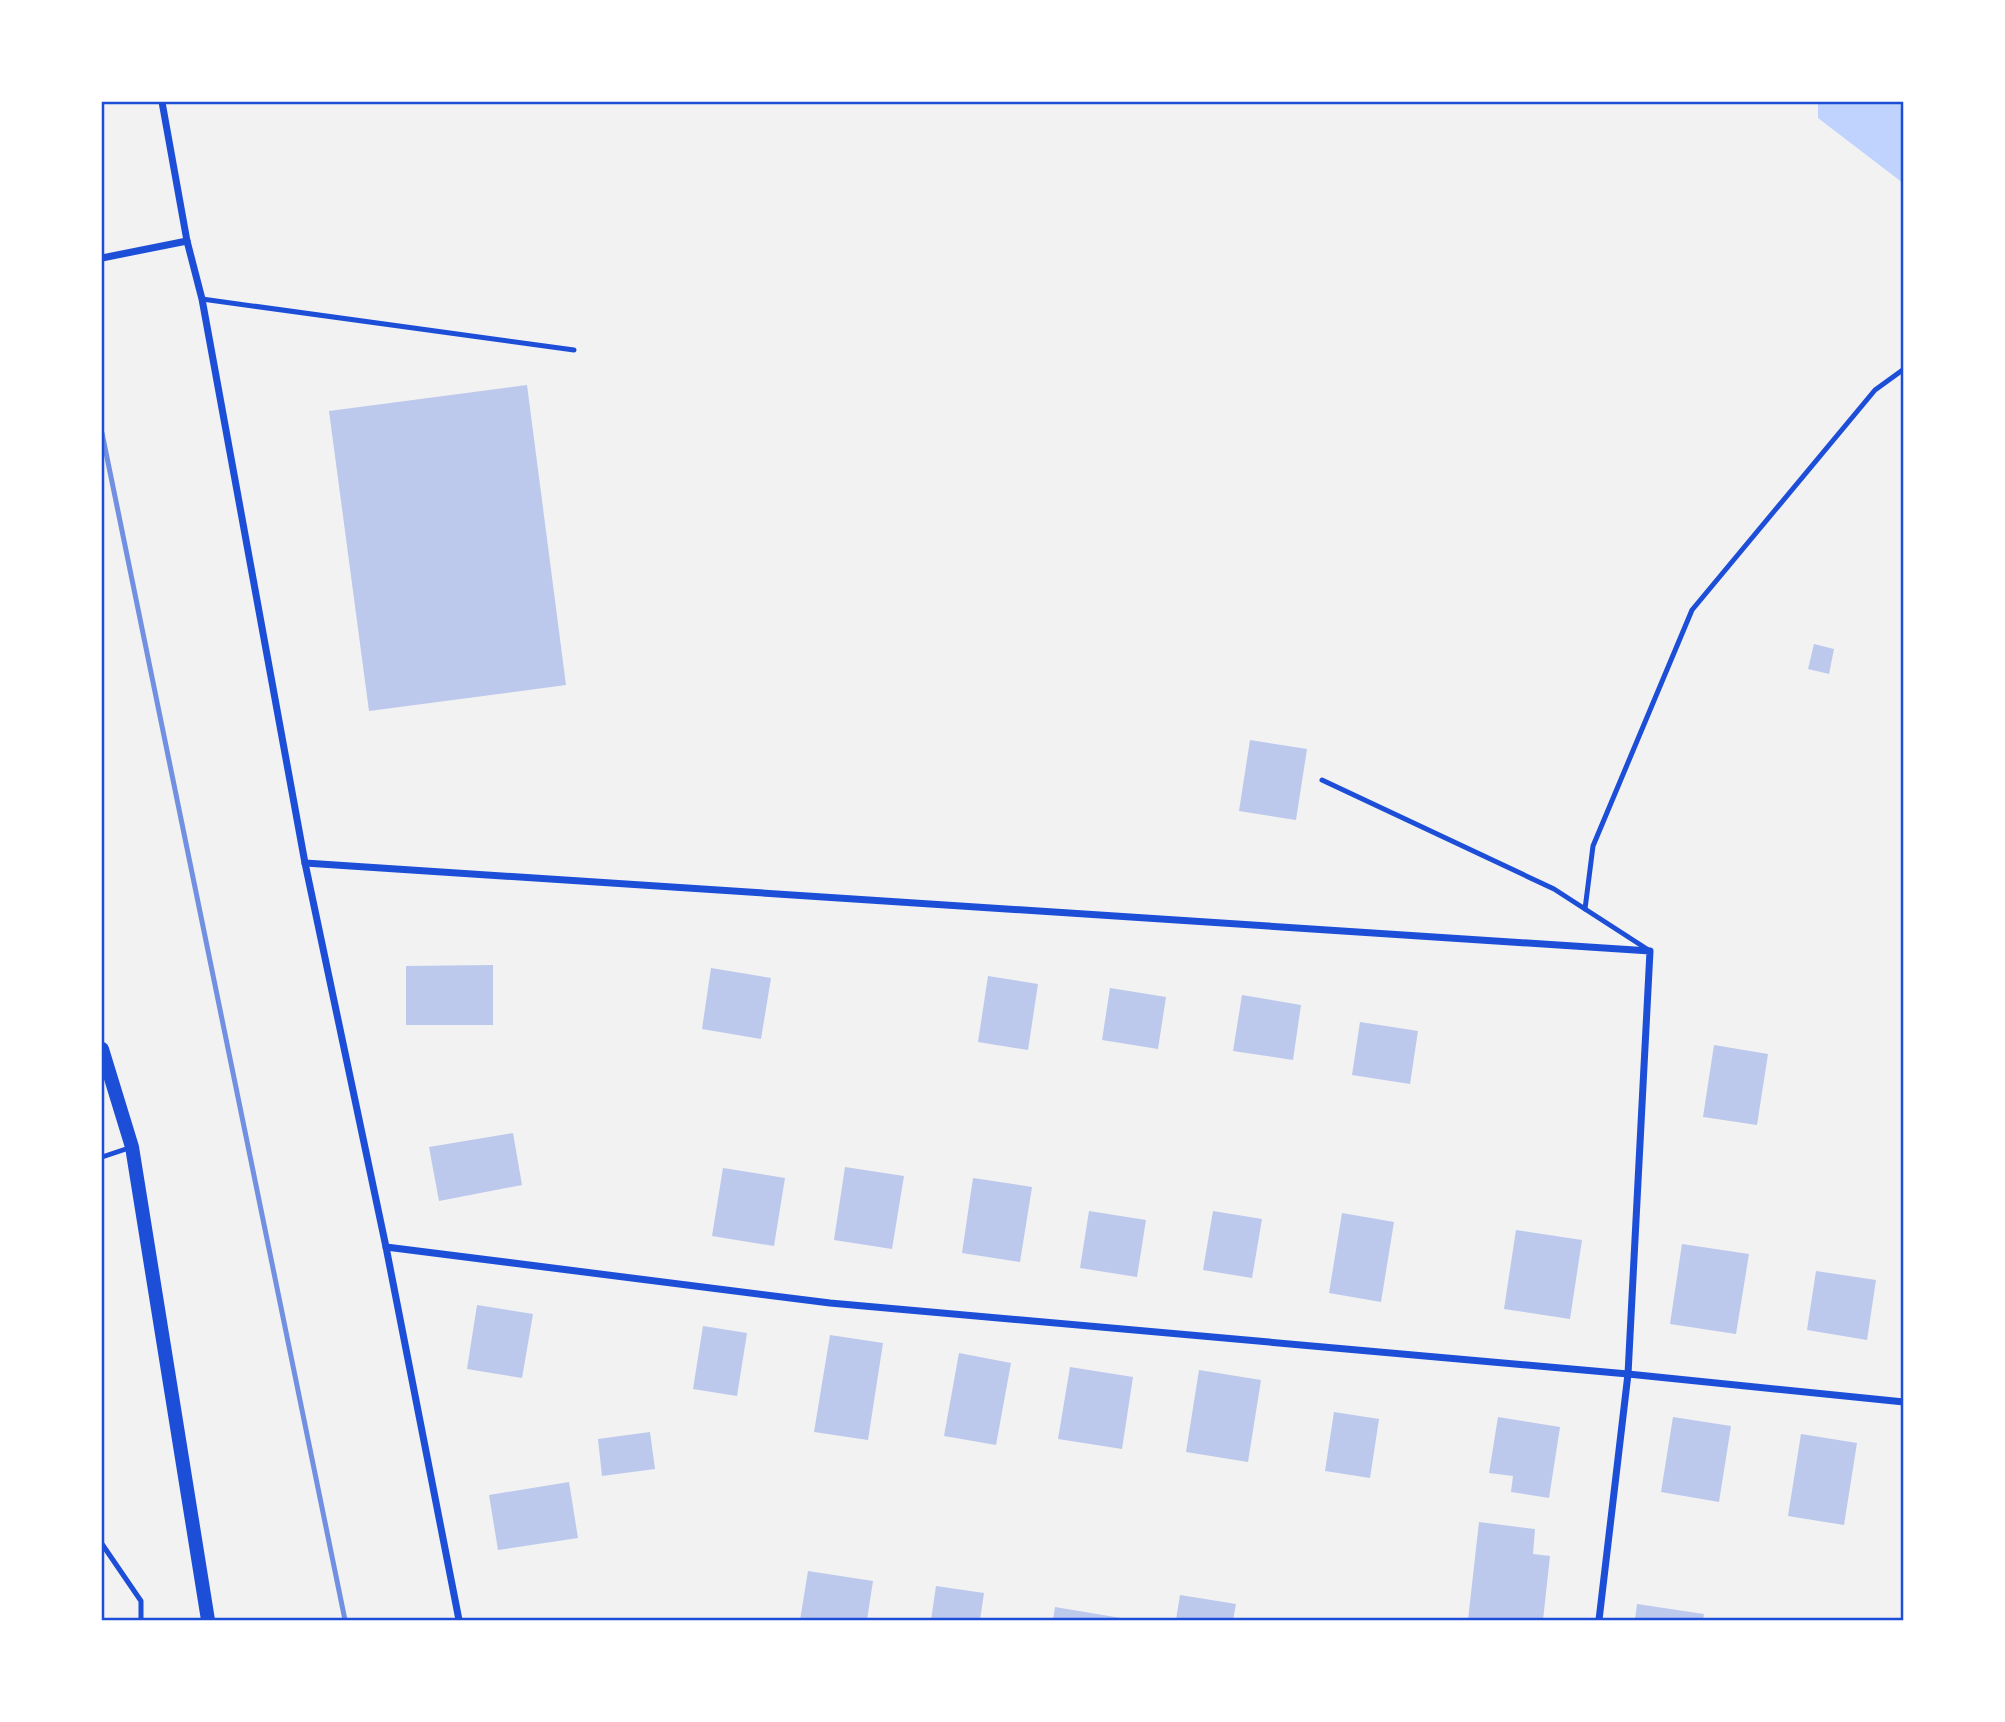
<svg xmlns="http://www.w3.org/2000/svg" width="2005" height="1722" font-family="'PT Sans Narrow',sans-serif">
<style>
.water{fill:#bfd3fe}
.building{fill:#bdc9ec}
.lines{fill:none;stroke-linecap:round;stroke-linejoin:round}
.service{stroke:#1d4ed8;stroke-width:5}
.minor{stroke:#1d4ed8;stroke-width:7}
.secondary{stroke:#1d4ed8;stroke-width:14}
.rail{stroke:#7290e2;stroke-width:5}
.neatline{fill:none;stroke:#1d4ed8;stroke-width:2.5}
</style>
<rect width="100%" height="100%" fill="#f2f2f2"/>
<polygon class="water" points="1818,102 1903,102 1903,183 1818,118"/>
<g class="building">
<polygon points="527,385 566,685 369,711 329,411"/>
<polygon points="1814,644 1834,649 1829,674 1808,669"/>
<polygon points="1250,740 1307,749 1296,820 1239,811"/>
<polygon points="493,965 493,1025 406,1025 406,966"/>
<polygon points="711,968 771,978 761,1039 702,1029"/>
<polygon points="988,976 1038,984 1028,1050 978,1042"/>
<polygon points="1110,988 1166,997 1158,1049 1102,1040"/>
<polygon points="1242,995 1301,1005 1293,1060 1233,1051"/>
<polygon points="1360,1022 1418,1031 1410,1084 1352,1075"/>
<polygon points="1714,1045 1768,1054 1757,1125 1703,1117"/>
<polygon points="513,1133 522,1185 439,1201 429,1147"/>
<polygon points="845,1167 904,1176 892,1249 834,1240"/>
<polygon points="723,1168 785,1178 774,1246 712,1236"/>
<polygon points="973,1178 1032,1187 1020,1262 962,1253"/>
<polygon points="1089,1211 1146,1220 1137,1277 1080,1268"/>
<polygon points="1213,1211 1262,1219 1252,1278 1203,1270"/>
<polygon points="1342,1213 1394,1222 1381,1302 1329,1293"/>
<polygon points="1516,1230 1582,1240 1570,1319 1504,1309"/>
<polygon points="1682,1244 1749,1254 1736,1334 1670,1324"/>
<polygon points="1816,1271 1876,1280 1867,1340 1807,1330"/>
<polygon points="477,1305 533,1314 522,1378 467,1369"/>
<polygon points="703,1326 747,1333 737,1396 693,1389"/>
<polygon points="830,1335 883,1343 868,1440 814,1432"/>
<polygon points="959,1353 1011,1363 996,1445 944,1436"/>
<polygon points="1070,1367 1133,1377 1122,1449 1058,1439"/>
<polygon points="1199,1370 1261,1380 1248,1462 1186,1452"/>
<polygon points="1334,1412 1379,1419 1370,1478 1325,1471"/>
<polygon points="1498,1417 1560,1427 1549,1498 1511,1492 1513,1476 1489,1473"/>
<polygon points="1673,1417 1731,1426 1719,1502 1661,1492"/>
<polygon points="650,1432 655,1469 602,1476 598,1439"/>
<polygon points="1801,1434 1857,1443 1844,1525 1788,1516"/>
<polygon points="569,1482 578,1538 498,1550 489,1495"/>
<polygon points="1479,1522 1535,1529 1533,1554 1550,1556 1543,1620 1468,1620"/>
<polygon points="808,1571 873,1581 867,1620 800,1620"/>
<polygon points="936,1586 984,1593 980,1620 931,1620"/>
<polygon points="1180,1595 1236,1604 1233,1620 1176,1620"/>
<polygon points="1637,1604 1704,1614 1703,1620 1635,1620"/>
<polygon points="1055,1607 1121,1618 1120,1620 1053,1620"/>
</g>
<g class="lines">
<g class="service">
<polyline points="202,299 574,350"/>
<polyline points="1322,780 1554,889 1650,951"/>
<polyline points="1585,909 1593,846 1692,610 1875,390 1904,369"/>
<polyline points="102,1157 132,1147"/>
<polyline points="102,1544 141,1601 141,1620"/>
</g>
<g class="minor">
<polyline points="162,102 187,241 202,299 305,863 386,1247 459,1620"/>
<polyline points="102,258 187,241"/>
<polyline points="305,863 1650,951 1628,1374 1599,1620"/>
<polyline points="386,1247 830,1303 1628,1374 1904,1402"/>
</g>
<polyline class="secondary" points="102,1049 132,1147 208,1620"/>
<polyline class="rail" points="102,433 345,1620"/>
</g>
<rect width="2005" height="1722" fill="none" stroke="#ffffff" stroke-width="206"/>
<rect x="103" y="103" width="1799" height="1516" class="neatline"/>
</svg>
